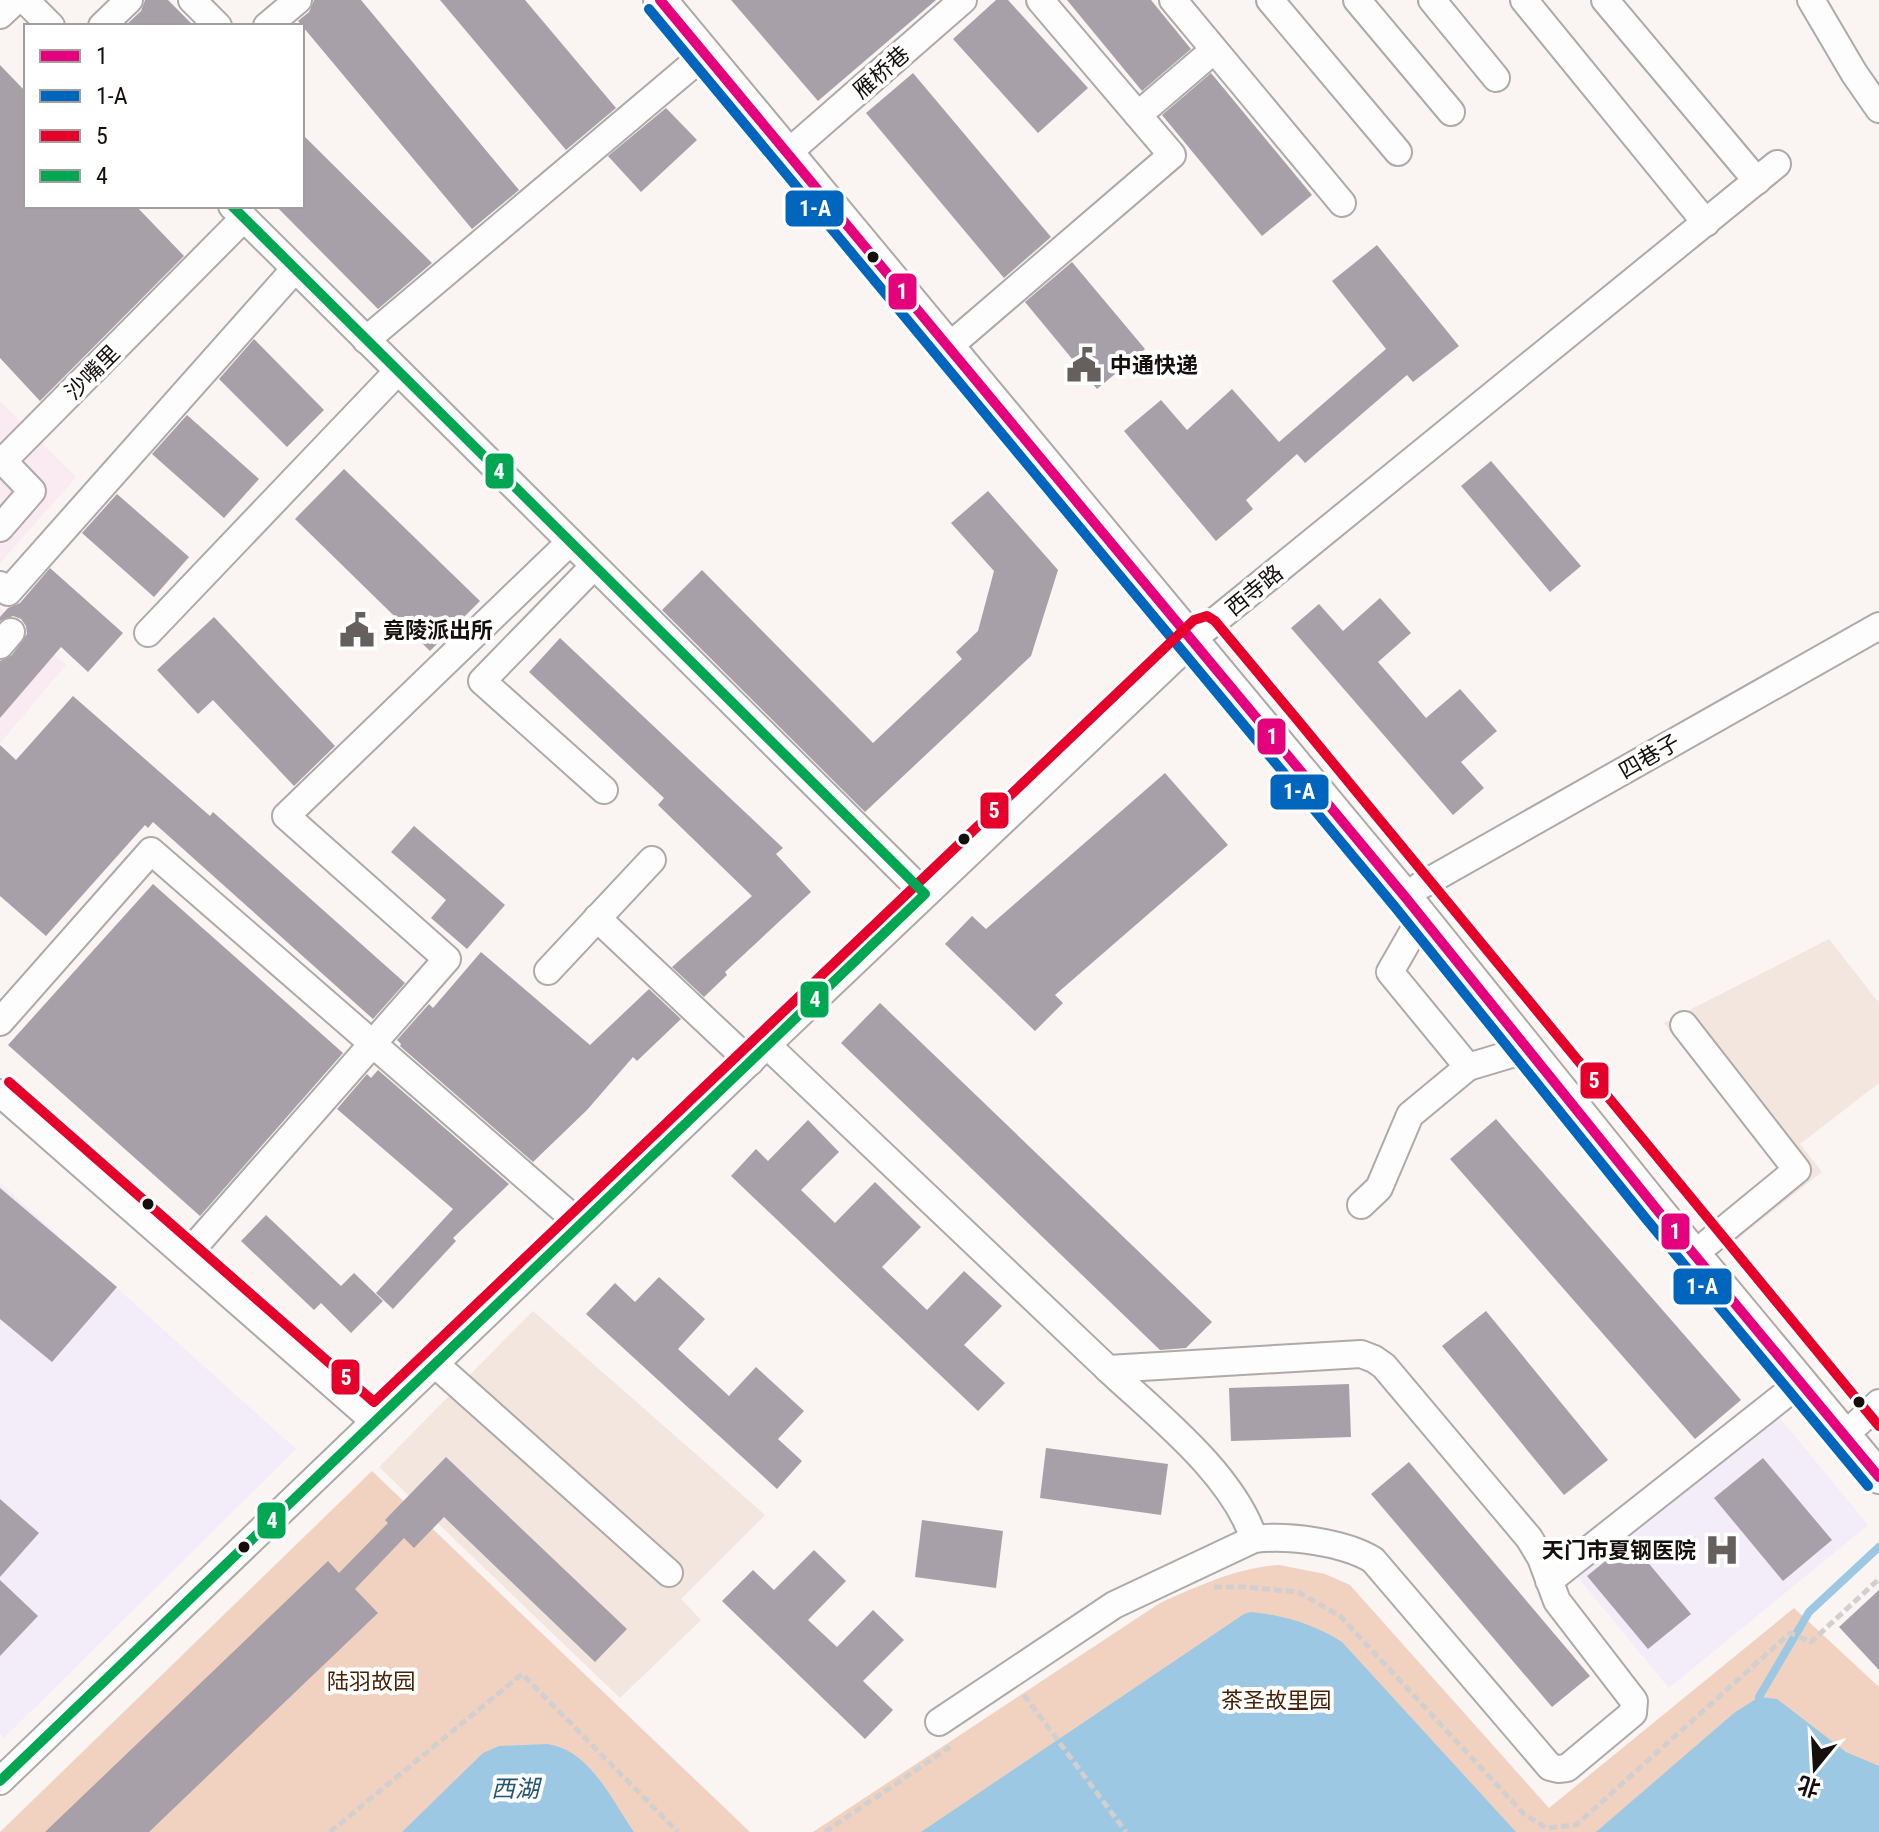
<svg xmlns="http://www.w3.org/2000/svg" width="1879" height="1832" font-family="'Roboto Condensed','Noto Sans SC',sans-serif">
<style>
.commercial{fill:#faebf3}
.built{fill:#f3e6df}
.medical{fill:#f3edf9}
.green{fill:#f1d2c0}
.water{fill:#9cc8e3}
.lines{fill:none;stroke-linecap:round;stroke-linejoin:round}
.stream{stroke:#9cc8e3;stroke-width:8}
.building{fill:#a7a0a9}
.minor-casing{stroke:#afa9a7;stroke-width:30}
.major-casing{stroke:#afa9a7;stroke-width:36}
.path{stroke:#d1cfcf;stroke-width:5;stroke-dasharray:8 4;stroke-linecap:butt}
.minor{stroke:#fefdfd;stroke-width:26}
.major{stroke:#fefdfd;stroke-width:32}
.bus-1-casing{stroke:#fff;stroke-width:16}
.bus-2-casing{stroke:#fff;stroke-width:16}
.bus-3-casing{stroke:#fff;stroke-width:16}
.bus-4-casing{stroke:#fff;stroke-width:16}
.bus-1{stroke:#e5007d;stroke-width:10}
.bus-2{stroke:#0065bd;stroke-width:10}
.bus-3{stroke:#e4002b;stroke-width:10}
.bus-4{stroke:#00a651;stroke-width:10}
.bus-dot{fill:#15100d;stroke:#fff;stroke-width:3}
.labels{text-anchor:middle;stroke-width:8;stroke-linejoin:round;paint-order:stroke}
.street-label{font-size:22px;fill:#15100d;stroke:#fff}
.poi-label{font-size:22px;font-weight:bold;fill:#15100d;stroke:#fff;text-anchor:start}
.park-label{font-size:22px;fill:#482105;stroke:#fff}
.water-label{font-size:24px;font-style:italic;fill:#235672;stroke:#fff}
.line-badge{stroke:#fff;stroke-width:3}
.badge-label{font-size:22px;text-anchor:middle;font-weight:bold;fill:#fff}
</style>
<rect width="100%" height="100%" fill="#faf4f2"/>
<g class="commercial">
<polygon points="0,401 76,477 0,563"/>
<polygon points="0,608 66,665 0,743"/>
</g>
<g class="built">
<polygon points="1829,939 1879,1003 1879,1083 1800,1144 1822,1172 1736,1240 1719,1218 1780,1170 1664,1023"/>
<polygon points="533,1311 765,1515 681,1599 701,1620 620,1698 379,1467"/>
</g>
<g class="medical">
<polygon points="0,1183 296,1449 4,1738 0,1734"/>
<polygon points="1776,1413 1868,1525 1669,1688 1575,1574"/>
</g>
<g class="green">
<polygon points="372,1471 750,1832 0,1832"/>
<path d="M1279,1565l46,9 25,11 199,223 245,-200 85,79v145h-1066l347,-229c39,-17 76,-35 119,-38z"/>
</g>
<g class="water">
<path d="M1251,1612c33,3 64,13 91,30l174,190h-595l323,-218z"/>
<polygon points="1759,1697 1777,1699 1846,1752 1879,1766 1879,1832 1596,1832 1734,1713"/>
<path d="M547,1744c43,6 64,55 87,88h-232l81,-79 16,-7z"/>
</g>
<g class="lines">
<polyline class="stream" points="1759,1697 1809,1612 1879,1547"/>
</g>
<g class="building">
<polygon points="145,0 168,0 194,26 125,26 141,11"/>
<polygon points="314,0 361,0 519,190 472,229 298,21 309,12"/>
<polygon points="440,0 525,0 616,108 566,150"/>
<polygon points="731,0 936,0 818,101"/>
<polygon points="996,0 1008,0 1088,88 1038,133 953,39"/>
<polygon points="1067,0 1151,0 1191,49 1142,91"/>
<polygon points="0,65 26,92 26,206 136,206 184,256 40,401 0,358"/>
<polygon points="913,73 1051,237 1004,278 866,113"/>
<polygon points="1211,73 1312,195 1262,236 1162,115"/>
<polygon points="666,108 697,140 641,192 608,156"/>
<polygon points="302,134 432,263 378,309 276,206 302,206"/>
<polygon points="1377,245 1459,346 1413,382 1407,375 1305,463 1297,454 1246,500 1253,509 1216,541 1124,431 1161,400 1187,430 1232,389 1279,442 1386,349 1332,281"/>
<polygon points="1072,262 1145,349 1097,389 1025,302"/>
<polygon points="254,339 324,410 287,447 219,379"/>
<polygon points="187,415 259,479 224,518 152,454"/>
<polygon points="1491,461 1581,566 1550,592 1461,486"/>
<polygon points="344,469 480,601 430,651 295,519"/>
<polygon points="988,491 1058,570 1031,656 865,812 662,610 702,570 873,743 962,659 956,652 978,631 994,571 951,523"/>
<polygon points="117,494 189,557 154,597 82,533"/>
<polygon points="50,568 123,633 88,672 61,647 0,718 0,661 12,655 27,634 26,626 21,619 13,616 0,621 0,617 8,608 20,603"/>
<polygon points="1380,598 1411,633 1378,662 1426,718 1460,689 1497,731 1461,762 1484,788 1453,815 1291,628 1319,604 1343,631"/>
<polygon points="214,617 335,746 294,786 213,700 198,714 157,670"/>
<polygon points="560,638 783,848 776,854 811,892 725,972 727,975 704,997 672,967 752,896 658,805 664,798 529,672"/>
<polygon points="73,696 210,816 213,812 405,983 373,1019 153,822 148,828 145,825 46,936 0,896 0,745 16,760"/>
<polygon points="1165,773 1228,845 1055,995 1063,1003 1035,1031 945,944 972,916 986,929"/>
<polygon points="414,826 505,905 467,949 431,918 446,900 391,852"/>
<polygon points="153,884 343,1053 200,1216 8,1045"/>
<polygon points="481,952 590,1045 649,989 681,1019 637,1061 633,1057 587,1110 533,1162 400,1046 401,1044 397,1040 429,1004 433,1008"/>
<polygon points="880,1003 1212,1322 1186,1348 1160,1350 841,1043"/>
<polygon points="378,1070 509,1184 453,1238 456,1241 393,1309 376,1293 453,1209 337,1109 367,1074 371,1078"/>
<polygon points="1496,1119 1741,1400 1695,1439 1450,1159"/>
<polygon points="808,1120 839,1152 801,1190 835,1223 875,1182 921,1227 882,1267 927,1310 964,1271 1002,1306 964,1345 1005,1383 978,1411 731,1176 756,1149 768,1161"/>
<polygon points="0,1188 117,1287 52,1362 0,1319"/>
<polygon points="266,1215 341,1286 354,1273 383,1301 351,1333 321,1303 314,1310 241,1241"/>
<polygon points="659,1277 705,1319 678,1349 729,1396 756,1367 804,1411 778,1439 802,1461 777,1489 586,1314 615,1283 635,1302"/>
<polygon points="1486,1311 1608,1460 1564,1495 1442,1346"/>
<polygon points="1349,1384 1351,1437 1231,1441 1229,1388"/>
<polygon points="1046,1448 1168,1464 1161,1515 1040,1498"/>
<polygon points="446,1457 627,1629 595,1662 444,1517 414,1548 404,1538 355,1589 378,1613 149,1832 45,1832 328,1561 339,1573 388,1523 385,1520"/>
<polygon points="1763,1458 1832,1540 1783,1581 1714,1498"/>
<polygon points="1409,1462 1590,1676 1552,1707 1371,1494"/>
<polygon points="0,1499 39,1533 0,1577"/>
<polygon points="922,1520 1003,1531 996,1588 915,1577"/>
<polygon points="1630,1541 1691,1614 1648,1649 1587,1576"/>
<polygon points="814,1550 846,1581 808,1620 837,1647 873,1610 904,1640 863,1681 893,1710 865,1739 722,1601 753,1570 774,1590"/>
<polygon points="0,1580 38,1616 0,1656"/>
<polygon points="1879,1590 1879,1670 1839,1627"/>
</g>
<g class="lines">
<g class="minor-casing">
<g id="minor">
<polyline points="25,0 51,26"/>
<polyline points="192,0 218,26"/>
<polyline points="1173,0 1342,203"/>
<polyline points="1270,0 1398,152"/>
<polyline points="1357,0 1451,112"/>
<polyline points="1432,0 1496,78"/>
<polyline points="1524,0 1706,223"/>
<polyline points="1605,0 1757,181"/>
<polyline points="1811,0 1854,73 1879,109"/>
<polyline points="0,15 16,0"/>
<polyline points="102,26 129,0"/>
<polyline points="267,26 298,0"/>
<polyline points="1138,115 1214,50"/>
<polyline points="798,144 963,0"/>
<polyline points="232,206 925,894"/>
<polyline points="960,337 1172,155 1040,0"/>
<polyline points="366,340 705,54"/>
<polyline points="0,528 32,491 3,461 244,218"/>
<polyline points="594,566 482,681 604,790"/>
<polyline points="0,585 8,592 295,269"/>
<polyline points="148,633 398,371"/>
<polyline points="0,645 11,632"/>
<polyline points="1420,886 1879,626"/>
<polyline points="597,918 750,1062"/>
<polyline points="1421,918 1390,972 1468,1067 1528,1049"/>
<polyline points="548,971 652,860"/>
<polyline points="0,1022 151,851 580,1224"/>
<polyline points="1684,1025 1797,1170 1709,1242"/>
<path d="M767,1045l341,324 253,-15 13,5 10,7 145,172 12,20 16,43 77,100 -1,12 -66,55 -9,1 -8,-2 -177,-207c-29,-18 -85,-25 -119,-21l-140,66 -175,117"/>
<polyline points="0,1093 374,1421"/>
<polyline points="1361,1205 1379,1188 1410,1115 1468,1067"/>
<polyline points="186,1256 447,959 286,816 570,542"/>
<polyline points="434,1363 669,1573"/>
<path d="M1108,1369c49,46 125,105 146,170"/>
<polyline points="1858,1423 1879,1403"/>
<polyline points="1549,1581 1801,1382"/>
<polyline points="0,1781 767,1045 1204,630 1777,164"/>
</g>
</g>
<g class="major-casing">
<polyline id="major" points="660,0 1406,898 1658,1211 1879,1477"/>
</g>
<g class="path">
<polyline points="1214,1587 1245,1587 1298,1592 1340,1616 1524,1814 1546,1828 1576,1825 1790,1633 1811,1642 1879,1579"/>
<polyline points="1024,1695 1126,1832"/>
<polyline points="330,1832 522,1674 678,1832"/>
<polyline points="825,1832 950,1747"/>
</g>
<use href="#minor" class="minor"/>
<use href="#major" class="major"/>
<g class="bus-1-casing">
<polyline id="bus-1" points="660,0 1406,898 1658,1211 1879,1477"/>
</g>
<g class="bus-2-casing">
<polyline id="bus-2" points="649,9 1395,907 1647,1220 1868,1486"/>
</g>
<g class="bus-3-casing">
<polyline id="bus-3" points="9,1082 374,1402 1194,620 1207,616 1215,621 1300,723 1879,1426"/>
</g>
<g class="bus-4-casing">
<polyline id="bus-4" points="0,1781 925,894 232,206"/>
</g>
<use href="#bus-1" class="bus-1"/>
<use href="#bus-2" class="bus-2"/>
<use href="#bus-3" class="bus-3"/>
<use href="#bus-4" class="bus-4"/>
</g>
<defs>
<g id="civic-bare" transform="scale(2.76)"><path d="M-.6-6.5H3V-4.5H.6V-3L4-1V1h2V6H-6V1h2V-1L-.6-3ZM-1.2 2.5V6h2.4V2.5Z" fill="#65605d" stroke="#fff" stroke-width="2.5" paint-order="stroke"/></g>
<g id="hospital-bare" transform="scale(2.76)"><path d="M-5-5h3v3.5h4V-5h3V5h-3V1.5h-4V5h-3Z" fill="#65605d" stroke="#fff" stroke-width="2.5" paint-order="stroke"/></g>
</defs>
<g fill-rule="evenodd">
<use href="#civic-bare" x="1084" y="365"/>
<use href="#civic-bare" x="357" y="630"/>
<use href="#hospital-bare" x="1722" y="1550"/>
</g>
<g class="bus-dot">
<circle cx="873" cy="257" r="7"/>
<circle cx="964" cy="839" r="7"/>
<circle cx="148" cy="1204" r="7"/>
<circle cx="1859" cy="1402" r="7"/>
<circle cx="244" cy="1547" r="7"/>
</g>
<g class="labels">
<g class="street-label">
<text transform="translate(881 72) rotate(-41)" y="8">雁桥巷</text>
<text transform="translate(92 372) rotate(-45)" y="8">沙嘴里</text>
<text transform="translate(1254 590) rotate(-39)" y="8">西寺路</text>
<text transform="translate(1649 756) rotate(-30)" y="8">四巷子</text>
</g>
<g class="poi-label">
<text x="1110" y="373">中通快递</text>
<text x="383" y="638">竟陵派出所</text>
<text x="1696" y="1558" text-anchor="end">天门市夏钢医院</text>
</g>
<g class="park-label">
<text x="371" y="1689">陆羽故园</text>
<text x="1276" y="1708">茶圣故里园</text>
</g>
<g class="water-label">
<text x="515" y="1797">西湖</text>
</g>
</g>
<g class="line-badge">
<rect x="784" y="189" width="61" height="39" rx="8" fill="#0065bd"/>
<rect x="887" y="272" width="31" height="39" rx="8" fill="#e5007d"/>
<rect x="484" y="452" width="31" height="38" rx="8" fill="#00a651"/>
<rect x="1256" y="717" width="31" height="39" rx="8" fill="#e5007d"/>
<rect x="1269" y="773" width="61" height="38" rx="8" fill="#0065bd"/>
<rect x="979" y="791" width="31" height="39" rx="8" fill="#e4002b"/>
<rect x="799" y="980" width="31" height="39" rx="8" fill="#00a651"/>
<rect x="1579" y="1061" width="31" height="39" rx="8" fill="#e4002b"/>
<rect x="1660" y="1212" width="31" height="39" rx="8" fill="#e5007d"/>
<rect x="1672" y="1267" width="61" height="39" rx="8" fill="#0065bd"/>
<rect x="330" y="1358" width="31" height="38" rx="8" fill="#e4002b"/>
<rect x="256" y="1501" width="31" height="39" rx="8" fill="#00a651"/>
</g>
<g class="badge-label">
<text x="815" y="216">1-A</text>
<text x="902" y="299">1</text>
<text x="499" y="479">4</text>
<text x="1272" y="744">1</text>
<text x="1299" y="799">1-A</text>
<text x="994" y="818">5</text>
<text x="815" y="1007">4</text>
<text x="1594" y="1088">5</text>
<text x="1675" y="1239">1</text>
<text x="1702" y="1294">1-A</text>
<text x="346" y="1385">5</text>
<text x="272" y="1528">4</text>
</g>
<rect x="24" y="24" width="280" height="184" fill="#ffffff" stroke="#a19f9e" stroke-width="2"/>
<rect x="40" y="50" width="40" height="12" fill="#e5007d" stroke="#a19f9e" stroke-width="2"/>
<text x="96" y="64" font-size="24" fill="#15100d">1</text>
<rect x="40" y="90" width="40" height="12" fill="#0065bd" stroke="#a19f9e" stroke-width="2"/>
<text x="96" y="104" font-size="24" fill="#15100d">1-A</text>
<rect x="40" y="130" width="40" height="12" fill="#e4002b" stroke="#a19f9e" stroke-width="2"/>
<text x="96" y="144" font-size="24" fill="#15100d">5</text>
<rect x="40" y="170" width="40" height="12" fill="#00a651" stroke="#a19f9e" stroke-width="2"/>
<text x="96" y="184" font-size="24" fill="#15100d">4</text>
<g transform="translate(1815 1768) rotate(198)" stroke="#ffffff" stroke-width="6" paint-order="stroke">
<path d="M0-6L14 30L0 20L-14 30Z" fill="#15100d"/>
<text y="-12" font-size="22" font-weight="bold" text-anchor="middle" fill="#15100d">北</text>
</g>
</svg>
